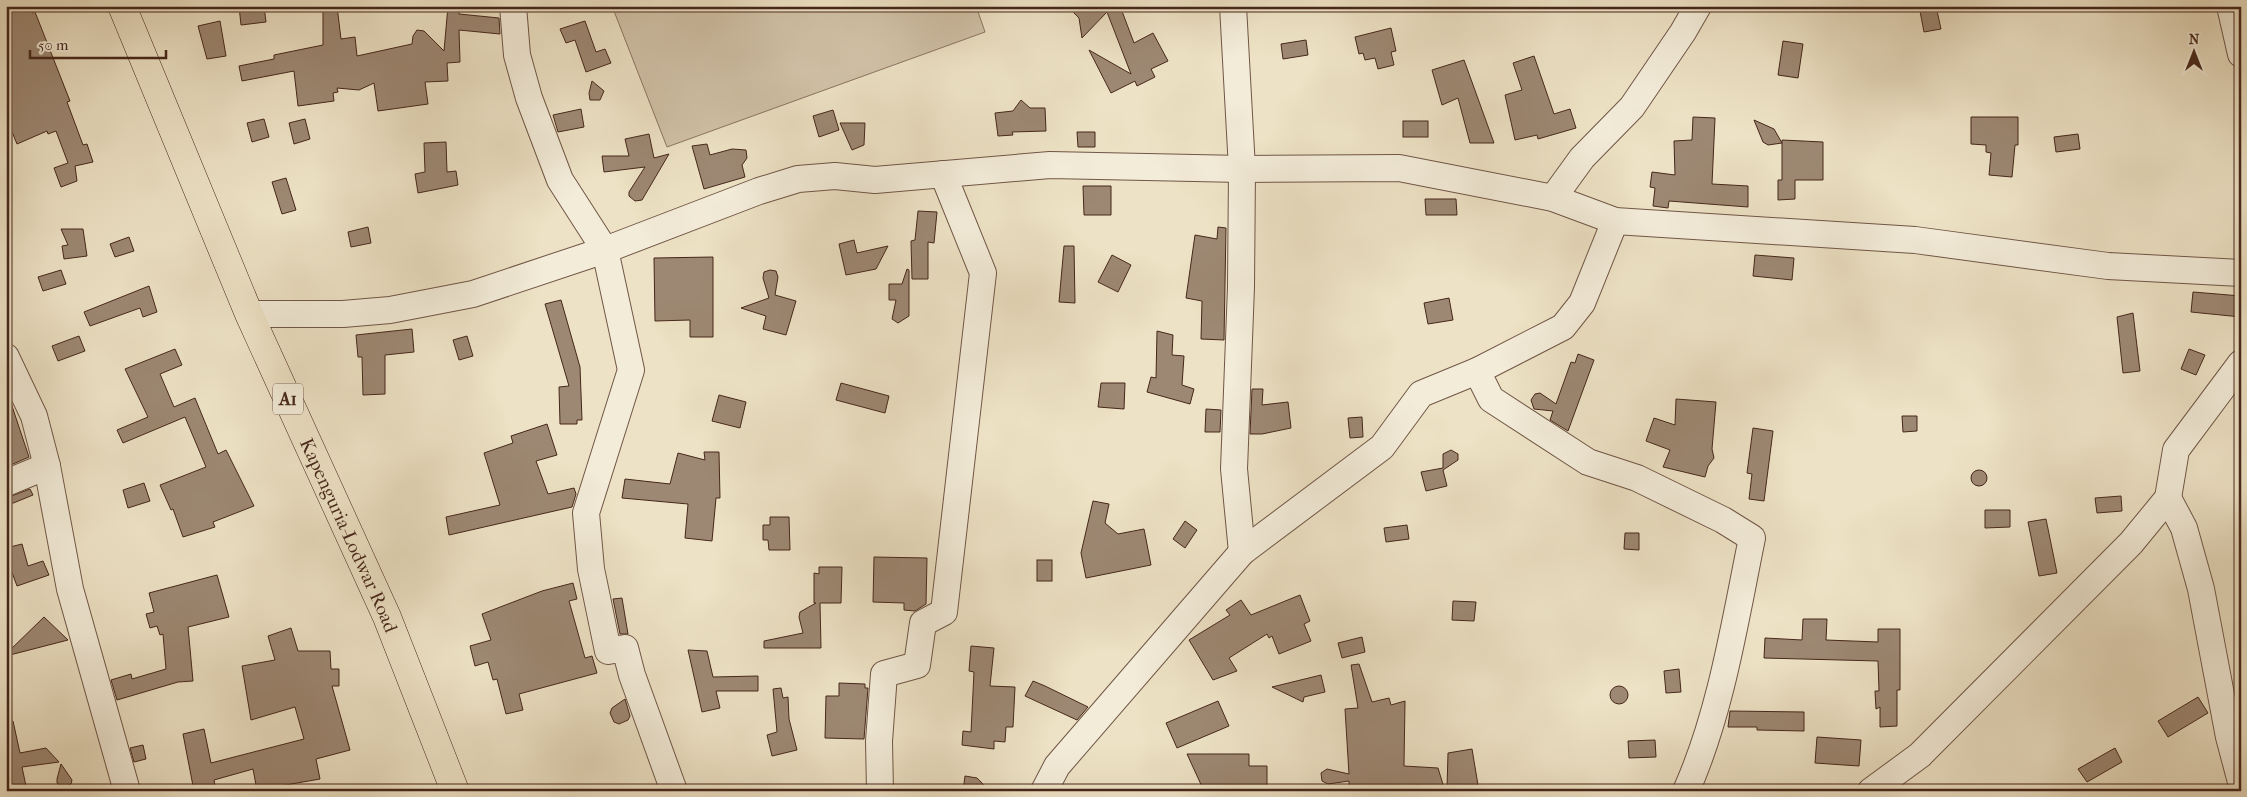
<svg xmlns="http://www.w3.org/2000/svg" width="2247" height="797" font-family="'IM FELL French Canon',serif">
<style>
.green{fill:#d1c2a8;stroke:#8c7462}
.building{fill:#9d8873;stroke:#46271b}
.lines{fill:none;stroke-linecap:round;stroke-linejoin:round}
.minor-casing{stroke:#705646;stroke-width:28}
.highway-casing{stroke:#46271b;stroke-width:29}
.minor{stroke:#f3ecd9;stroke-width:26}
.highway{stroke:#ede2c5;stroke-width:28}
.labels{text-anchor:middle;stroke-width:4;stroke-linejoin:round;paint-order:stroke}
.shield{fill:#f3ecd9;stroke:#7a6254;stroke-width:1}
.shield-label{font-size:18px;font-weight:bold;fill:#46271b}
.street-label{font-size:19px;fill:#46271b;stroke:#f3ecd9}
</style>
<rect width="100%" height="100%" fill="#ede2c5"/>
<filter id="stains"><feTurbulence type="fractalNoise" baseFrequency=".004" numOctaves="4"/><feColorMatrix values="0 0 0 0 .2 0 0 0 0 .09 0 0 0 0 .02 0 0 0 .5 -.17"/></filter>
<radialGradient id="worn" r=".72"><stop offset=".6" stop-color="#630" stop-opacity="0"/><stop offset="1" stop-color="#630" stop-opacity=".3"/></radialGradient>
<polygon class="green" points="612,6 976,6 985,32 667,147"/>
<g class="building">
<polygon points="6,6 29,6 32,13 35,12 70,101 67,102 83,145 87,144 93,162 75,166 77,181 61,187 54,168 68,163 56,131 48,134 47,131 17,144 10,127 6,115"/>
<polygon points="239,6 264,6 266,22 241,25"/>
<polygon points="323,6 337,6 341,39 355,37 357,56 412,44 413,36 417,30 424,31 444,51 448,6 459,6 459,14 499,18 500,34 459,30 460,62 447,63 448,81 425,82 428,104 378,111 374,83 359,90 337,88 338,92 333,93 334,101 298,106 294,71 242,81 239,66 274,59 274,55 323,45"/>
<polygon points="1067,6 1120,6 1134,43 1153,33 1168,61 1151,69 1155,77 1137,86 1135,81 1111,93 1089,50 1131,74 1107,12 1082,38 1079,18"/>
<polygon points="1919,6 1936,6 1941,29 1924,32"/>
<polygon points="220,21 226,56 207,59 198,26"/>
<polygon points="585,21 596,52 605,49 611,63 586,72 575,40 566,43 560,29"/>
<polygon points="1391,28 1396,51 1391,52 1394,65 1378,69 1375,58 1365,60 1363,53 1359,54 1355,37"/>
<polygon points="1306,40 1308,55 1283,59 1281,44"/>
<polygon points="1783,41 1803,44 1798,78 1778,75"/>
<polygon points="1534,56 1554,114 1570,109 1576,128 1538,139 1537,135 1515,140 1505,95 1522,90 1513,63"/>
<polygon points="1464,60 1494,143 1470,143 1458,98 1442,105 1432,70"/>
<polygon points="592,81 604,91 600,100 590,100 589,93"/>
<polygon points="1021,100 1030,108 1045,108 1046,131 1012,132 1013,135 998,136 995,113 1013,111"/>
<polygon points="581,109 584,127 558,132 553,115"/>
<polygon points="833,110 839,130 819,137 813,116"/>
<polygon points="1693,117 1715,118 1712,184 1748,186 1748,207 1669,201 1668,208 1653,206 1655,188 1650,187 1652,172 1675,175 1674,141 1692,140"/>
<polygon points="1971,117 2018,117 2018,145 2015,145 2012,177 1989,175 1991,153 1986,152 1986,145 1971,144"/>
<polygon points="264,119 269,137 252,142 247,123"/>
<polygon points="305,119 310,139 294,144 289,123"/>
<polygon points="1754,120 1774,129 1782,143 1768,145 1763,142"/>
<rect x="1403" y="121" width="25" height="16"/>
<polygon points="840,123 865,123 864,145 852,150"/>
<polygon points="1077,132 1095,132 1095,147 1078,147"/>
<polygon points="649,134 654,158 669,154 642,200 635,201 629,196 629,192 645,167 604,172 602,156 629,156 625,139"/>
<polygon points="2078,134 2080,149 2056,152 2054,137"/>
<polygon points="1782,140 1823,142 1823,180 1795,180 1795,199 1778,200 1778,180 1782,180"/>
<polygon points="446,142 447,172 456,171 458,185 418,193 415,174 425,172 424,143"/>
<polygon points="707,144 710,155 732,149 746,150 747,158 742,165 745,177 704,189 692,146"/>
<polygon points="286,178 296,210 282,214 272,182"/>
<polygon points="1083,186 1111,186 1111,215 1084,215"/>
<polygon points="1425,199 1456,199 1457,215 1426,215"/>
<polygon points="918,211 937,212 934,243 928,242 928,279 912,279 911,241 915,240"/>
<polygon points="368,227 371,243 351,247 348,232"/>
<polygon points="1218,227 1226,228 1224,340 1201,339 1202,301 1186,298 1195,235 1217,239"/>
<polygon points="61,229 83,229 87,256 64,259 62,246 68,245"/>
<polygon points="129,237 134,251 115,257 110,244"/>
<polygon points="854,240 857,253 888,246 876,269 846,275 839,244"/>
<polygon points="1064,246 1074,246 1075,303 1059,302"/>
<polygon points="1112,255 1131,265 1118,292 1098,282"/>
<polygon points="1755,255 1794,258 1792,280 1753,276"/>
<polygon points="713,257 713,337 690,337 690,320 655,321 654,258"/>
<polygon points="907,269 909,270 909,316 898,323 892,319 896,300 889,300 889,284 902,284"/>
<polygon points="61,270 66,284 43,291 38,277"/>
<polygon points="770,270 776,271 778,277 775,295 796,301 786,335 763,329 766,316 741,308 769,298 763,278 764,272"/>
<polygon points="149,286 157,312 143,317 140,308 90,326 84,312"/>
<polygon points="2193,292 2241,296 2241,317 2191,312"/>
<polygon points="1449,298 1453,320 1428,324 1424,303"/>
<polygon points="561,300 580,367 582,420 577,420 577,424 560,424 559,387 569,386 545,304"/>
<polygon points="2133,313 2140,371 2123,373 2117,317"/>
<polygon points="412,329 414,352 385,355 385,394 363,395 362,357 358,357 356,335"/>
<polygon points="1157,331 1173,335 1172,355 1184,356 1182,385 1194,389 1190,404 1147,392 1151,377 1156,378"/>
<polygon points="79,336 85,351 58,361 52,346"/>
<polygon points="467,336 473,356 459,360 453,340"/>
<polygon points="175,349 182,365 160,374 174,407 195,398 218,454 226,450 254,506 213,522 215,527 183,537 173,509 171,510 160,485 206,467 185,417 123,443 117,430 148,417 125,369"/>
<polygon points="2189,349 2205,355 2196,375 2181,369"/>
<polygon points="1578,354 1594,360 1568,431 1550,420 1553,411 1534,409 1531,400 1535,394 1540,393 1556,404 1571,362 1575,363"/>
<polygon points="841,383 889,396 885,413 836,400"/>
<polygon points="1101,383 1125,383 1124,409 1098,407"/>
<polygon points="1252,389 1263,389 1262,405 1288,402 1291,428 1262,434 1250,434"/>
<polygon points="719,395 746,402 740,428 712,421"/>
<polygon points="6,398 10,400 29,457 6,467"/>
<polygon points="1676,399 1716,402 1712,449 1714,458 1708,466 1705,477 1663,467 1670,450 1646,441 1654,418 1675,425"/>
<polygon points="1206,409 1221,410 1220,432 1205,432"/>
<polygon points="1902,416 1917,416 1917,431 1903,432"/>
<polygon points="1362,417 1363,437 1350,438 1348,418"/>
<polygon points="547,424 557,455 536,461 548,494 574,488 576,494 572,507 449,535 446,517 500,505 484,453 513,443 511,436"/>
<polygon points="1753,428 1773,431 1764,501 1749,499 1752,474 1747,473"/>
<polygon points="1451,450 1458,454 1458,460 1443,470 1447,486 1426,491 1421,472 1443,468 1443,454"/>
<polygon points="704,452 719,452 720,498 716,498 712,541 685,538 688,504 622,498 625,479 670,484 678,453 705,460"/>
<circle cx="1979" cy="478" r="8"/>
<polygon points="144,483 150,501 128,508 123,490"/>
<polygon points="30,489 33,495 6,506 6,498"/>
<polygon points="2121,496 2122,511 2097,513 2095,498"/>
<polygon points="1093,501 1109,504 1105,523 1118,534 1144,529 1151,565 1086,578 1081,553"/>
<polygon points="1985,510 2010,510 2010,527 1985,528"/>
<polygon points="770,517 789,517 790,550 769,550 768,540 763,540 763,525 770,525"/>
<polygon points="2046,519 2057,573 2039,576 2028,522"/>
<polygon points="1185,521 1197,530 1185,548 1173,539"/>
<polygon points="1407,525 1409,539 1386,542 1384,528"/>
<polygon points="1625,533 1639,533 1639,550 1624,549"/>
<polygon points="22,544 28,566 43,561 49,575 17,586 6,556 6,548"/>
<polygon points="874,557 927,558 926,604 915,611 904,610 904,603 873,602"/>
<rect x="1037" y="560" width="15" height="21"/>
<polygon points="819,567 842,567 841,603 820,603 821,648 764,648 764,641 803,633 799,617 800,612 816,603 814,603 814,573 819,574"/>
<polygon points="217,575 229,617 188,627 193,681 178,682 117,700 111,680 131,674 132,679 166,669 163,634 160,635 157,626 150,628 146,614 154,612 149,593"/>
<polygon points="573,583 577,599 569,601 585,658 592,656 597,673 519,694 523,710 506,714 497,679 493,680 488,662 475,666 470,646 491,640 482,614 542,591"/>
<polygon points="1300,595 1310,621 1304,624 1311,641 1279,654 1272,636 1269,638 1267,634 1229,658 1237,671 1213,680 1189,640 1230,615 1226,610 1241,600 1251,615"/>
<polygon points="622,598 628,634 620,634 613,599"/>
<polygon points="1453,601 1476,602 1474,621 1452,620"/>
<polygon points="44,617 68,640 6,656 6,654"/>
<polygon points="1803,619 1827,619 1826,640 1878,642 1878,629 1900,629 1900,690 1897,690 1897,726 1880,727 1880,707 1876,709 1875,691 1879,691 1878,661 1764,658 1765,638 1802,640"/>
<polygon points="291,628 298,651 330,651 331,669 339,669 339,686 332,686 350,750 316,759 320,779 257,790 253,769 214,780 216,791 194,791 183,734 204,729 211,763 304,739 295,707 251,720 242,666 275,660 268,636"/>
<polygon points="1362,637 1365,652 1342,658 1338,643"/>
<polygon points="971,646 994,648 990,686 1015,687 1013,727 1006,727 1005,742 994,741 994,749 962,745 963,731 971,732 974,672 969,671"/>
<polygon points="688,650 707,651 713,677 758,676 758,691 716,691 720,708 702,712"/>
<polygon points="1359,664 1372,702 1389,698 1391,705 1405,701 1404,766 1438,768 1445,791 1422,791 1420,785 1349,791 1349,781 1328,784 1322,781 1321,773 1327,769 1349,774 1345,709 1358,708 1351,665"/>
<polygon points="1679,669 1681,692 1666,693 1664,671"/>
<polygon points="1321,675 1325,692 1304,697 1303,702 1272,687"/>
<polygon points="1033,681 1045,686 1088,707 1077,720 1025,696"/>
<polygon points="839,683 865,684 865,688 868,688 864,739 825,738 826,696 839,696"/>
<circle cx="1619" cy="695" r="9"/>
<polygon points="781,688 783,698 788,697 789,719 797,750 772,756 767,735 777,732 773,689"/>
<polygon points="2198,697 2208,713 2168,737 2158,721"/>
<polygon points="625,699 630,716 628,720 619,724 614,722 610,713 612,708"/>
<polygon points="1218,701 1229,726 1177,748 1166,723"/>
<polygon points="1730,711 1804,712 1804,731 1757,730 1757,727 1728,727"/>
<polygon points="13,721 20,753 46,748 59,762 22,767 27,791 9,791 6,777 6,722"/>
<polygon points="1817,737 1861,740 1859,766 1815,763"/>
<polygon points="1655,740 1656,757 1629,758 1628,741"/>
<polygon points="143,745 146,759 134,762 130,748"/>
<polygon points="2115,748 2122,762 2087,782 2078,769"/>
<polygon points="1472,749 1478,785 1447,789 1448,753"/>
<polygon points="1187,754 1249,754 1249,766 1267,766 1267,789 1204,791"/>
<polygon points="61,764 72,780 71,784 64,788 57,783 57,779"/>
<polygon points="965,776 977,778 990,791 963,791"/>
</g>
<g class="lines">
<g class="minor-casing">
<g id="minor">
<polyline points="513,6 517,55 529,98 560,180 605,250 631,370 586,513 591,569 608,651 625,648 632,675 674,791"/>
<polyline points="1233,6 1242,169 1241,287 1234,469 1242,552"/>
<polyline points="2230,6 2241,54"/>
<polyline points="1553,198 1582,158 1632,107 1683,32 1698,6"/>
<path d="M1615,221l-33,82 -19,24 -86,44 14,28 97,63 49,16 86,42 29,18c-17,83 -31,175 -66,253"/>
<polyline points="249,314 343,314 390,310 473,294 605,250 759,191 798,179 835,176 875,180 1050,165 1242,169 1399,168 1553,198 1615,221 1915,240 2108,266 2241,273"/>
<polyline points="6,357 34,416 47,466 70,589 127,791"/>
<polyline points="6,483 47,466"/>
<polyline points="2168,498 2184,528 2201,589 2229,737 2241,782"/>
<polyline points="880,791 879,741 884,674 917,665 923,623 944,612 983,273 943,174"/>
<polyline points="1044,791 1057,766 1242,552 1382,447 1421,394 1477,371"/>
<polyline points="1871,791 1920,755 2131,543 2168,498 2176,450 2241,363"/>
</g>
</g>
<g class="highway-casing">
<g id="highway">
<path id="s1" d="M122,6l127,308 138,303 68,174"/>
</g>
</g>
<use href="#minor" class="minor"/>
<use href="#highway" class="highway"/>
</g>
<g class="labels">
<rect class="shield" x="273" y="383.5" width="30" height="31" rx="4"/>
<g class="shield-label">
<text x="288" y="405">A1</text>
</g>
<g class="street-label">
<text dy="7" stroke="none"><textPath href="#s1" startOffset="576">Kapenguria-Lodwar Road</textPath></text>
</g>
</g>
<rect width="2247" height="797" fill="none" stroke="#ede2c5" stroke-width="25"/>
<rect x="8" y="8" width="2232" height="782" fill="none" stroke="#46271b" stroke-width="2.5"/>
<rect x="12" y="12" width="2222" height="772" fill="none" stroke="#46271b"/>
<g transform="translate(2194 52)" stroke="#f3ecd9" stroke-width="4" paint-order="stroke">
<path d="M0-4L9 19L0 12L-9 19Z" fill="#46271b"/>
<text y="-8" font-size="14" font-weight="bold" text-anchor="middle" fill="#46271b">N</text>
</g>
<path d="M30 50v8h136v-8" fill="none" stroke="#46271b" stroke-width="2.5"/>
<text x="38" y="50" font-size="15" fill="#46271b" stroke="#f3ecd9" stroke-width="4" paint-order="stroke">50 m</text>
<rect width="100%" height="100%" filter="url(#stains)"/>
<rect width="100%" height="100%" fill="url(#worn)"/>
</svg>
